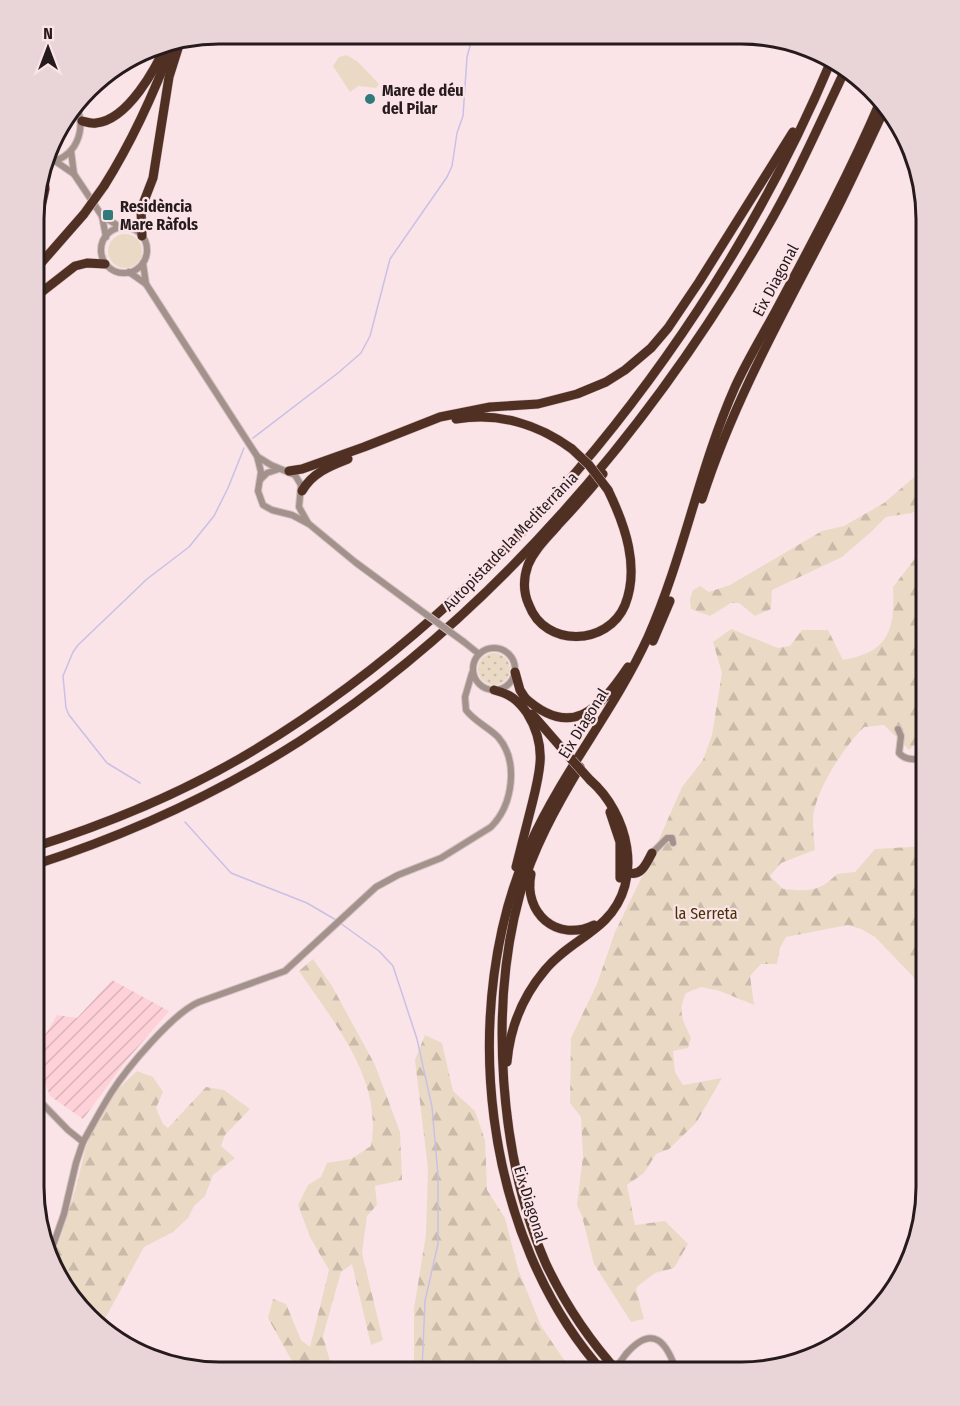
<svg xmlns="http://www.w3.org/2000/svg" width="960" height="1406" font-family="'Fira Sans Condensed',sans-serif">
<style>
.industrial{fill:url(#industrial-furrows)}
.grass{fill:url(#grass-dots)}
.forest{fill:url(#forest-firs)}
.green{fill:#eadac5}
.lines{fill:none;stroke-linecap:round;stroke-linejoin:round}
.stream{stroke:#cac0e5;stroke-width:1.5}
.minor-casing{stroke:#d4c0c3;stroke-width:8}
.highway-casing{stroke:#d4c0c3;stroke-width:10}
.minor{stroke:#a3918b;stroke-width:6}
.highway{stroke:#513024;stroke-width:9}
.minor-bridge-casing{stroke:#d4c0c3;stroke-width:8;stroke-linecap:butt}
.highway-bridge-casing{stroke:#d4c0c3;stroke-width:10;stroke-linecap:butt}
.minor-bridge{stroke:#a3918b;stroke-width:6}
.highway-bridge{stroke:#513024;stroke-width:9}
.poi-dot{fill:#307a7b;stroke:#fae4e8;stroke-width:2}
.labels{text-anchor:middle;stroke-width:4.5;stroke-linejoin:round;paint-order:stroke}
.poi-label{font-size:16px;font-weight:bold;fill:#271a1c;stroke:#fae4e8;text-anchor:start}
.street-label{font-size:16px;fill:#271a1c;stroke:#fae4e8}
.park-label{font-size:16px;fill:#4a3005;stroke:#fae4e8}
.rim{fill:none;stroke:#271a1c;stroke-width:3}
</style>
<defs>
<pattern id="industrial-furrows" width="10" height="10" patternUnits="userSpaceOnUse" patternTransform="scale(1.5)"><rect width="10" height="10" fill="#fed1d9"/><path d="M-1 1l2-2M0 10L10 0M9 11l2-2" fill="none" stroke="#dab3ba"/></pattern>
<pattern id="grass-dots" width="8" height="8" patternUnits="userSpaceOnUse" patternTransform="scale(1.5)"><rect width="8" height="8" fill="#eadac5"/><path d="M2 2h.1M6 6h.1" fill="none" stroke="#c9baa9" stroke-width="1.8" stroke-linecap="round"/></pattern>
<pattern id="forest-firs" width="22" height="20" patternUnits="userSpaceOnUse" patternTransform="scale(1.5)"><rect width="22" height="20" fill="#eadac5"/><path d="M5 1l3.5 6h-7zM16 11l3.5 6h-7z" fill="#c9baa9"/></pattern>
</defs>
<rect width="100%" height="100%" fill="#fae4e8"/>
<polygon class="industrial" points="112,980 169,1011 126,1061 83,1119 50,1096 34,1054 57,1015 77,1018"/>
<circle class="grass" cx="494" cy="669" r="16"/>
<g class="forest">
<polygon points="927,466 927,500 912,513 886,517 870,533 842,557 772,590 771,609 755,616 739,603 731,603 710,616 691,609 690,599 693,590 700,586 709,592 730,585 822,531 844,526 884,503"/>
<path d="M917,556l10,6v36l-9,18 9,13v104l-18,17 -25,-25 -20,2c-19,19 -42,54 -49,80 -4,12 -1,30 0,43l-34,13 -11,13 13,13c25,2 35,4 54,-15l18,-2 20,-23 52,-3v145l-52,-54 -14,-8 -13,-4 -62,12 -6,11 -3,16h-16l-11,12 4,29 -34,-14 -19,-4 -15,6c-9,20 -3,27 5,45l-3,10 -15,3 2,21 8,13 39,-7 -26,45 -27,26 -13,5 -12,19 -17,12 8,40 30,-4 23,23 -14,24 -19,5 -17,13 -2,3 8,30 -13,3 -37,-58 -12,-48 -5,-11 6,-49 -2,-39 -11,-14 1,-65 26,-54 18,-52 34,-70 33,-75 21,-27 9,-25 10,-62 -9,-31 18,-13 47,19 12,-2 12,-16h26l15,30c46,-8 52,-30 50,-73z"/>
<path d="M313,959l19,27 43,79 25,67 2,48 -27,6 2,19 -10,11 -5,37 21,87 -12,5 -19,-81 -11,8 -18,64 10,36h-44l4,-9 -25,-45 5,-19 13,5 15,36 9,7 19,-77 -19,-33 -12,-32 10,-20 13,-8 6,-14 24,-4 20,-13c12,-67 -37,-123 -72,-175z"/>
<polygon points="425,1035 442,1043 453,1091 475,1111 485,1140 487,1190 505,1218 518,1269 541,1326 573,1373 414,1372 414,1309 426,1234 428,1169 415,1060"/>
<polygon points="137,1071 153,1077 163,1092 156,1108 163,1124 168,1128 206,1087 224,1090 250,1109 225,1135 221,1146 235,1158 213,1175 205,1196 194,1206 188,1218 173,1232 144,1247 100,1328 51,1267 76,1187 88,1139 115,1092"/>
</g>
<g class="green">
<polygon points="347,55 358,62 377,82 379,84 376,88 358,86 350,92 333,66 339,57"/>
<circle cx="125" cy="251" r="17"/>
</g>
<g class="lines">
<g class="stream">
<polyline points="253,438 338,373 361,353 370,336 390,259 447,177 452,166 457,133 463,116 467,57 471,42 468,34"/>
<polyline points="140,783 107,763 69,715 66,708 63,676 73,652 78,645 147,579 189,547 214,516 228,488 244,448"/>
<polyline points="185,822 231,873 307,903 336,920"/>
<polyline points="340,923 379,951 393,966 417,1039 432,1107 438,1175 438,1244 425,1301 422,1372"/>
</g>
<g class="minor-casing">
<g id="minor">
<polyline points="71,151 74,174 102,216 106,237"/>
<polyline points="55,161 74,174"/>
<path d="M45,162c30,0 44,-34 30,-58"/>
<polyline points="102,216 122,228"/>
<circle cx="124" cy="250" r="23"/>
<polyline points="143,263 146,284 257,456 261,472 258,491 263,505 272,510 292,515 309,524 355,562 416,607"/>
<polyline points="129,272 146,284"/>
<polyline points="258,457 271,465 295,475 301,485 299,507 308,523"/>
<polyline points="260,480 267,473 279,469"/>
<polyline points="464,642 479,654"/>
<circle cx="494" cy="669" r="21"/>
<path d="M898,729l3,7 -2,17c8,9 17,5 28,7"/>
<polyline points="652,853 667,838 672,838 673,843"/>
<polyline points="33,1094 68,1130 83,1142 76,1163 64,1214 49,1257"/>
<path d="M83,1142c9,-16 18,-33 28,-49 16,-25 62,-80 88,-91l86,-31 91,-84 22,-12 43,-17 50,-31c22,-22 28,-66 7,-90 -10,-10 -24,-16 -32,-27l-1,-13 7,-24"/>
<path d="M626,1354c27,-31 41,-12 51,19"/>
</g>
</g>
<g class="highway-casing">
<g id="highway">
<path d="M82,121c4,1 9,3 14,2 32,-3 60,-55 72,-82"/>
<path d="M104,186c29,-46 51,-95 70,-146"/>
<polyline points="35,234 45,189 43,170"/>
<polyline points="142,236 141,209 153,178 169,77 181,39"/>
<polyline points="35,270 84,214"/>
<polyline points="34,298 75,266 87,263 105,264"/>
<path d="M456,419c42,-7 82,5 116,30"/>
<polyline points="289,471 302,469 364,447 440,417 490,407 538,404 577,394 606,382 625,370 651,348 668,328 699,282 793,132"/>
<path d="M603,474c-14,17 -29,34 -45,51 -11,13 -24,25 -30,40 -5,14 -5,27 1,40 16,43 79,41 96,0 15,-38 0,-80 -17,-115"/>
<path d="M302,491c10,-18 28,-25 46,-32"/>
<path d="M702,499c32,-100 84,-191 132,-284 18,-35 34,-71 51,-107"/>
<polyline points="653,641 670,601"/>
<polyline points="515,672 520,690 527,701"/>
<path d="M494,690c16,4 24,10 33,23 21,34 13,59 4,95 -5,20 -10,39 -15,59"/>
<path d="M524,697c47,43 75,13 104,-30"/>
<polyline points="532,714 572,760"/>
<path d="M580,767c-24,40 -47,82 -60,127 -31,112 -21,263 26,370 19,40 43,76 73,109"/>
<polyline points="610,812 620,842 620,878"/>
<path d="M34,847c76,-24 153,-56 222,-98 251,-152 462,-418 575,-688"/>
<path d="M34,865c93,-30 183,-71 266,-124 192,-125 351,-312 465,-510 31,-53 55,-108 81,-163"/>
<path d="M626,868l4,5c12,3 17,-11 22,-20"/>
<path d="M531,874c-8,39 26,69 63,51"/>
<path d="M507,1062c3,-34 16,-66 38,-92 18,-22 42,-32 60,-50 40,-40 23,-107 -15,-140"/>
<path d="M604,1373c-122,-136 -147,-367 -73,-531 33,-72 84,-133 117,-205 36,-81 51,-169 87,-250 13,-29 31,-57 46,-86 35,-65 70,-131 99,-199"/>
</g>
</g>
<use href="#minor" class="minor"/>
<use href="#highway" class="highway"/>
<g class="minor-bridge-casing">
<g id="minor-bridge">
<polyline points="416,607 464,642"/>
<polyline points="612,1373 626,1354"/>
</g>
</g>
<g class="highway-bridge-casing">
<g id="highway-bridge">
<polyline points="84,214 104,186"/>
<polyline points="572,449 589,465 608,490"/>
<polyline points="572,760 590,780"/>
</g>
</g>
<use href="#minor-bridge" class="minor-bridge"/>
<use href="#highway-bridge" class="highway-bridge"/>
</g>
<g class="poi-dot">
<circle cx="370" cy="99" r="6"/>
<rect x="102" y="209" width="12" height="12" rx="3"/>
</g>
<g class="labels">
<g class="poi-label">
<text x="382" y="96">Mare de déu<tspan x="382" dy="18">del Pilar</tspan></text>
<text x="120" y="212">Residència<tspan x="120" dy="18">Mare Ràfols</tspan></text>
</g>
<g class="street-label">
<text transform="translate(775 280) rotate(-62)" y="6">Eix Diagonal</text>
<text transform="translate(510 541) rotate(-46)" y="6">Autopista de la Mediterrània</text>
<text transform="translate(583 723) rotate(-58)" y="6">Eix Diagonal</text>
<text transform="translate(531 1204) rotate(73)" y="6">Eix Diagonal</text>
</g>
<g class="park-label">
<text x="706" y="919">la Serreta</text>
</g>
</g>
<path d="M0 0H960V1406H0ZM219 44H741A175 175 0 0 1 916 219V1187A175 175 0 0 1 741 1362H219A175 175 0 0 1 44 1187V219A175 175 0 0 1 219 44Z" fill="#e9d4d8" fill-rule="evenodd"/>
<path class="rim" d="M219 44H741A175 175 0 0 1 916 219V1187A175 175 0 0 1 741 1362H219A175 175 0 0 1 44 1187V219A175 175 0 0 1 219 44Z"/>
<g transform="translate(48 48)" stroke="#fae4e8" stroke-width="4.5" paint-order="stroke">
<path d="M0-4.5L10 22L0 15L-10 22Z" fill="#271a1c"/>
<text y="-9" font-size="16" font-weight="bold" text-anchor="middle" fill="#271a1c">N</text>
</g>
</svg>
